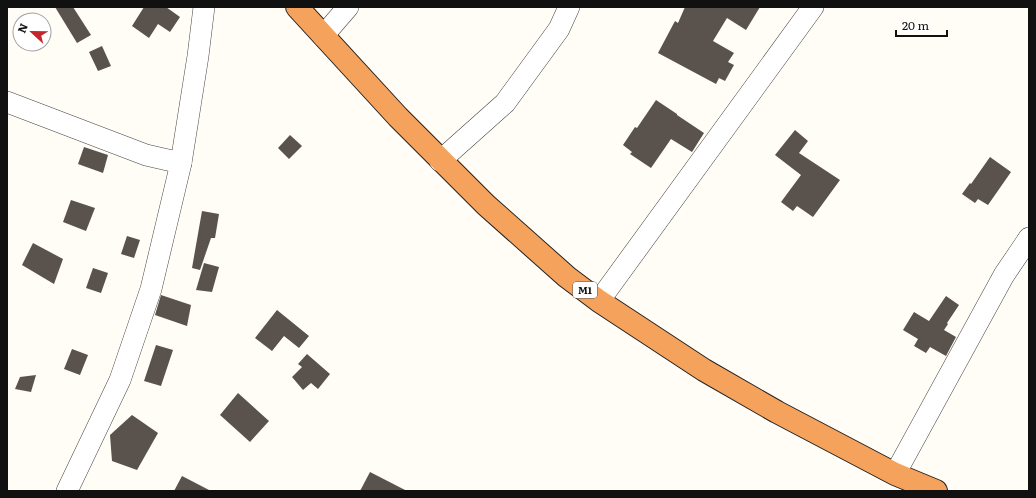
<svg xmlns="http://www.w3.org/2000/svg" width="1036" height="498" font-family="Literata,serif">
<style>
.building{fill:#5a524d}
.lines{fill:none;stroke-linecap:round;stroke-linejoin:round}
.minor-casing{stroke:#444;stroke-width:22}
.highway-casing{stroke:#222;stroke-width:24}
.minor{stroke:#fff;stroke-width:21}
.highway{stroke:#f5a25d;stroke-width:22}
.labels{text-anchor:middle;stroke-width:4;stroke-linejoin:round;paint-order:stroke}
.shield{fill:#fff;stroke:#585858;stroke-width:1}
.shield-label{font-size:10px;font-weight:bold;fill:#111}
</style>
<rect width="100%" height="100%" fill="#fffdf5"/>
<g class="building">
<polygon points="55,7 73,7 91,35 77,43"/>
<polygon points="144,7 166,7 180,17 170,32 158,24 149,38 132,26"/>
<polygon points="685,7 760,7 746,30 727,18 713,41 734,53 728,62 734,65 725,81 719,78 716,84 658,53 675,21 678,23"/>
<polygon points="102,46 111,66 98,71 89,52"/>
<polygon points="656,100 677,114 677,115 704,133 692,152 671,139 651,168 630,154 632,152 623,145 635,127 637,128"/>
<polygon points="795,130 808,141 799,153 840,180 813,217 797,206 793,211 781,202 801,175 775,155"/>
<polygon points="290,135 302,146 289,159 278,148"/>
<polygon points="84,147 108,155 103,173 78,164"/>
<polygon points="990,157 1011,172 988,205 978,199 975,203 962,194 970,183 971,184"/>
<polygon points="71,200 95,208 86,231 63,222"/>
<polygon points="202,211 219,214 215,238 211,238 200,270 192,268"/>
<polygon points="127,236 140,240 134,258 121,254"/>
<polygon points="33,243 63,259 54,284 22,265"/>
<polygon points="204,263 219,267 212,292 196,290"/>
<polygon points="93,268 108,273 101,293 86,288"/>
<polygon points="161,295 191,305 187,326 155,315"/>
<polygon points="946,296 959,305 947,323 948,324 944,330 956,337 946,356 930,347 926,353 914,346 918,339 903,330 914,312 929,321"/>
<polygon points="277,310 309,336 299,348 284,336 272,351 255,338"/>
<polygon points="156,345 173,350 161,386 144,381"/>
<polygon points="72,349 88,355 80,375 64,369"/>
<polygon points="307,354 330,374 318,389 311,383 303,390 292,377 302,367 298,364"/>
<polygon points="36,375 31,392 15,389 20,377"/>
<polygon points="238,393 269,421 250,442 220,415"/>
<polygon points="132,415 158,433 137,470 112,461 110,435"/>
<polygon points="370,472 407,491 360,491"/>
<polygon points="182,476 211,491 174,491"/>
</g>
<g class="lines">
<g class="minor-casing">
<g id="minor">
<polyline points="323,36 348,7"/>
<polyline points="7,102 146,155 181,163"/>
<polyline points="440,161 505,103 559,29 569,7"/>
<polyline points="599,301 813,7"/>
<polyline points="895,474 1004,275 1029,238"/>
<polyline points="67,491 120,380 151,289 181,163 198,56 204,7"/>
</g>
</g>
<g class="highway-casing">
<polyline id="highway" points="297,7 398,117 486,205 567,277 599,301 704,370 777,412 895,474 936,491"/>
</g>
<use href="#minor" class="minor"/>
<use href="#highway" class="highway"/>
</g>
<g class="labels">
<rect class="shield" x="573" y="282" width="24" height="16" rx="3"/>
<g class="shield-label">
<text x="585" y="294">M1</text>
</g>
</g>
<rect width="1036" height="498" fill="none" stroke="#111111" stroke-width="16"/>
<g transform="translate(32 32) rotate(292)"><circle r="19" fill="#ffffff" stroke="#a0a0a0"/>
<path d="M0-3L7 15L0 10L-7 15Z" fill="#c4262e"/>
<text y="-6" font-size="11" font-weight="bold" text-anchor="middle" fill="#111111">N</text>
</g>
<path d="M896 30v6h51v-6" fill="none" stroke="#111111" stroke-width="2"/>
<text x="902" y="30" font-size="12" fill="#111111" stroke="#ffffff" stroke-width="3" paint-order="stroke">20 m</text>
</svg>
